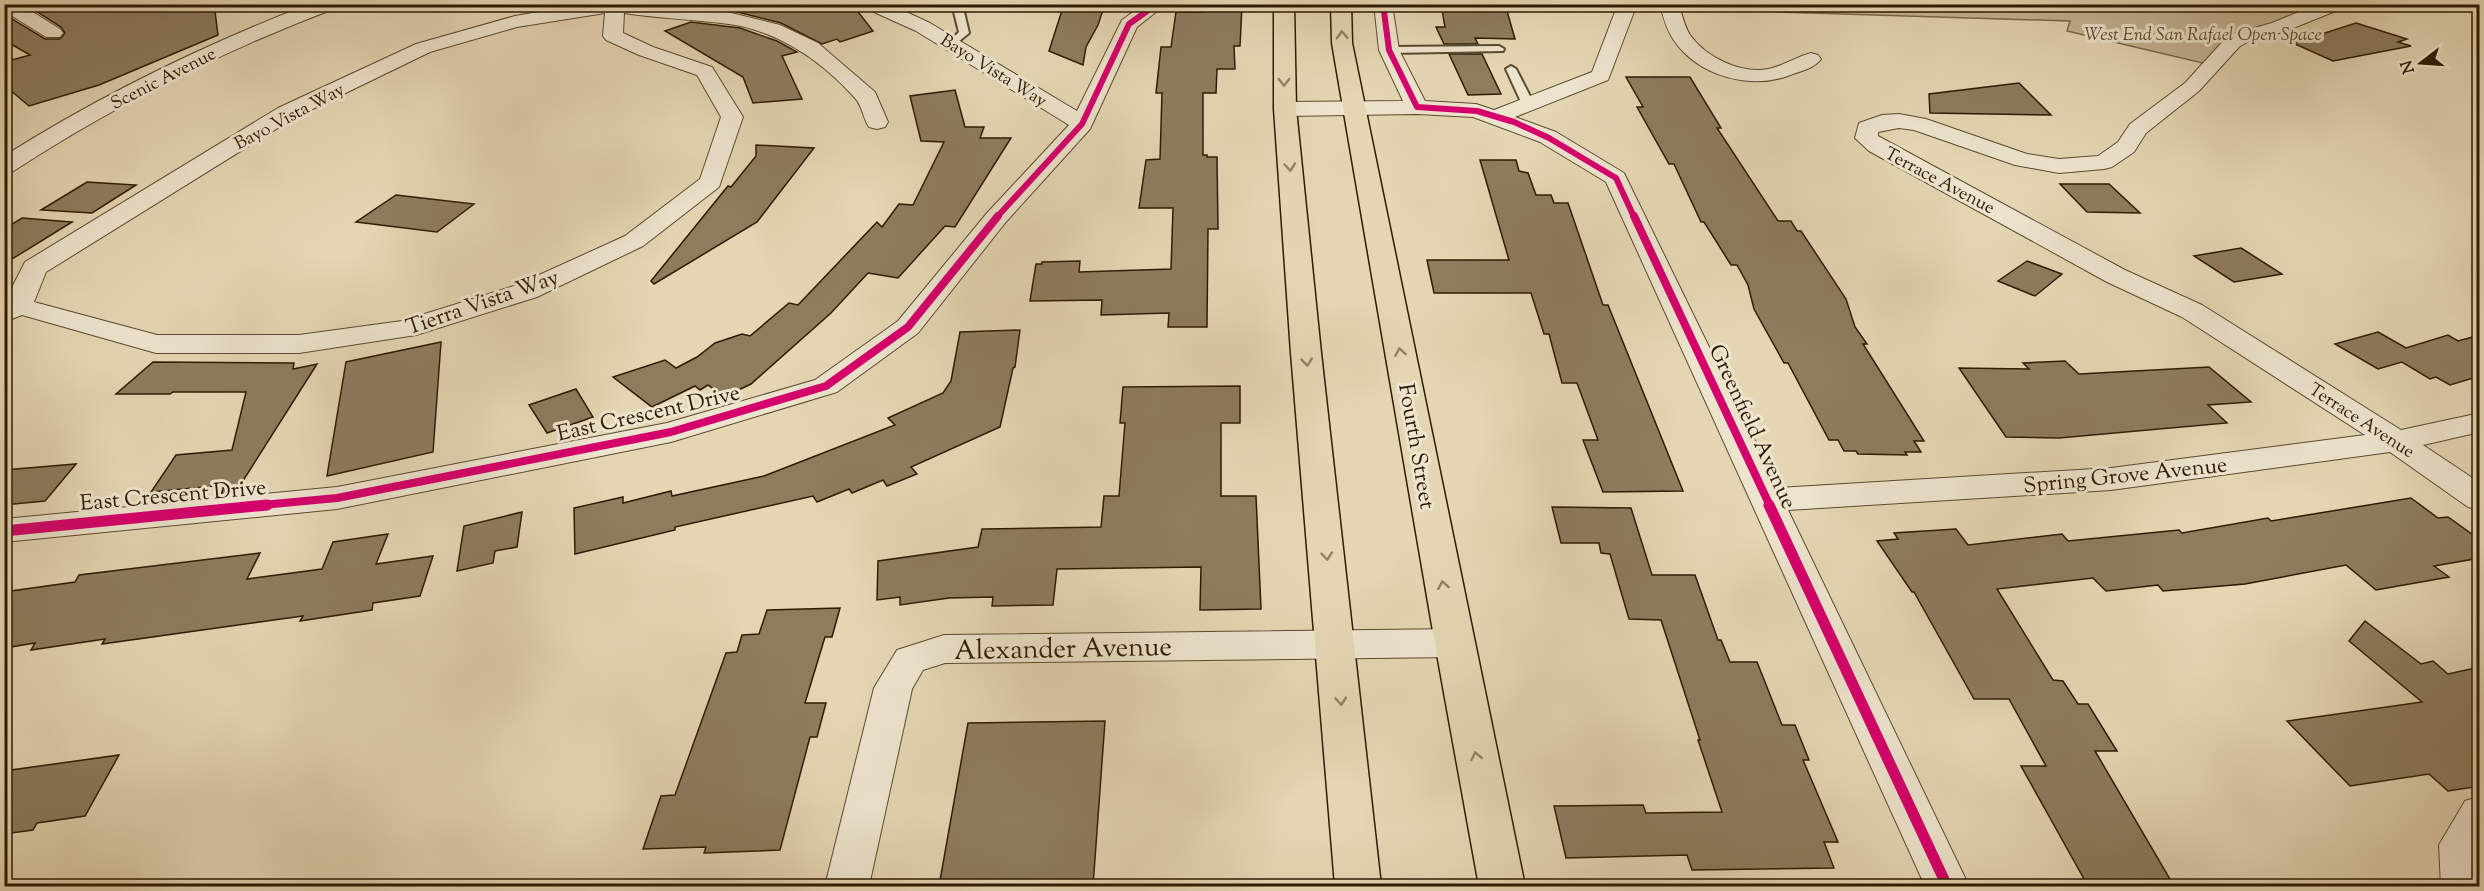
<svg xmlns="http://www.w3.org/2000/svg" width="2484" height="891" font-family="'Sorts Mill Goudy',serif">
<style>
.green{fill:#c5b695;stroke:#7a684c;stroke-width:1.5}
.building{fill:#8d7c5e;stroke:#2e1b02;stroke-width:1.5}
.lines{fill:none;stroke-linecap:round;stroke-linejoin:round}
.lane-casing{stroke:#5c4a2e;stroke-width:4}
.street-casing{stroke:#5c4a2e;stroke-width:2}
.primary-casing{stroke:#2e1b02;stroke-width:3}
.lane{fill:#ede4ce;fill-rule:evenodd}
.street{fill:#ede4ce;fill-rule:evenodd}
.primary{fill:#e4d6b3;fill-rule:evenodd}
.cycleway-far2-casing{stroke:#ede4ce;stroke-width:8}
.cycleway-far1-casing{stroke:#ede4ce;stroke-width:12}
.cycleway-casing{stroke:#ede4ce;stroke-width:15}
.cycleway-far2{stroke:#d6006c;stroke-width:6}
.cycleway-far1{stroke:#d6006c;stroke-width:8}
.cycleway{stroke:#d6006c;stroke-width:11}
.oneway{stroke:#928263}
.labels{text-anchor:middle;stroke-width:6;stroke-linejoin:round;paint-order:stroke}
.far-park-label{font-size:18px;font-style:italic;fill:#5b4a2e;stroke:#ede4ce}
.far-street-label{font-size:18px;fill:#2e1b02;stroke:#ede4ce}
.street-label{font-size:22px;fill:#2e1b02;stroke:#ede4ce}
.near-street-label{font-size:27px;fill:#2e1b02;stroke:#ede4ce}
</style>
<rect width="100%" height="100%" fill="#e4d6b3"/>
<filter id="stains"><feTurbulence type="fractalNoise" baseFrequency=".00333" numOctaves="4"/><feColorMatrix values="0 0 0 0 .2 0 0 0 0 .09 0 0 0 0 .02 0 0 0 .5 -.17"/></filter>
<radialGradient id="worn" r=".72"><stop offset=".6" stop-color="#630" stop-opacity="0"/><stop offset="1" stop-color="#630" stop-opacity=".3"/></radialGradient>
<polygon class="green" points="1755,5 2336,5 2240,38 2211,65 2067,31 2070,21 1777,12"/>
<g class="building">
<polygon points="25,4 214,4 218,35 99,85 29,106 4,85 4,62 30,55 4,40 4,14 45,39 60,39 65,33 61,27"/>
<polygon points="746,4 852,4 873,31 840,42 837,39 822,44 781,23 729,10"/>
<polygon points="1064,4 1105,4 1098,25 1086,47 1083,65 1049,51"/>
<polygon points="1441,4 1505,4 1515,39 1475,38 1478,44 1444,44 1436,27 1445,27"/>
<polygon points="1203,5 1242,5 1240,46 1234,46 1235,69 1217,69 1216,93 1203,93 1203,155 1207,155 1207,157 1217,157 1218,229 1208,229 1207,327 1168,327 1169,313 1101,315 1102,300 1030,301 1036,264 1042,264 1042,262 1080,261 1079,272 1171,269 1173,208 1139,208 1146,160 1160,159 1162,93 1156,93 1161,47 1171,47 1176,12 1202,12"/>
<polygon points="691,22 740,28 777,41 797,52 782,56 802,99 753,103 743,77 665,31"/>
<polygon points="2356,23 2407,39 2398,42 2411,46 2333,61 2293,43"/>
<polygon points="1449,54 1482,54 1501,94 1468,95"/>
<polygon points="1626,77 1690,77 1721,128 1717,128 1778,221 1791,221 1797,231 1801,231 1846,299 1855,327 1867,344 1863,344 1924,441 1914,441 1921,452 1905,452 1907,455 1858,454 1856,451 1844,451 1838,440 1829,440 1788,363 1784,363 1754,309 1748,285 1737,265 1731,265 1711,233 1704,222 1701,222 1674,164 1669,164 1637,107 1643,107"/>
<polygon points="2019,83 2051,115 1930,113 1929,94"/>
<polygon points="955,90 965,127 984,127 980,138 1011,138 955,227 945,226 898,278 868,273 831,313 751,384 724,397 708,385 700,390 695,386 652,407 613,377 665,360 676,368 697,357 715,343 742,334 750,336 789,303 798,305 877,222 882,227 899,204 913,205 944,142 921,141 910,96"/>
<polygon points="756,145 814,148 757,222 654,284 651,281 728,186 731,187 756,156"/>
<polygon points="1480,160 1516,160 1519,171 1528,173 1536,195 1551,195 1554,203 1568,203 1603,305 1608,305 1683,491 1603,492 1583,440 1598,440 1577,383 1562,383 1549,334 1544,334 1531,293 1434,293 1427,260 1509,260"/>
<polygon points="87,182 136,185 92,213 41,210"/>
<polygon points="2060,184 2109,184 2140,213 2087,212"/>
<polygon points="396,195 474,204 437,232 356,222"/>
<polygon points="22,218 72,222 4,264 4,229"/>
<polygon points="2241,248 2282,274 2234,282 2194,256"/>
<polygon points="2027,261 2062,274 2035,296 1998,281"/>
<polygon points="1020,330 1015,367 1013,368 1000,427 911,467 917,474 887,486 883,480 852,493 849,489 817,502 813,496 675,527 675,530 575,554 574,508 623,497 623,503 671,491 672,496 764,476 895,425 888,418 943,393 951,381 960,332"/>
<polygon points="2378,332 2406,348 2448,335 2458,341 2480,335 2480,376 2450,385 2436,377 2430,379 2402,362 2378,369 2335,344"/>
<polygon points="441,342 433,452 327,476 346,362"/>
<polygon points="2065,361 2079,374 2209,367 2251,402 2208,405 2227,423 2059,438 2006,437 1959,368 2029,369 2023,363"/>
<polygon points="153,362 294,363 293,369 317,364 234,495 221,496 224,485 151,492 176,455 232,450 246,392 173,392 170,394 116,394"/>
<polygon points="1240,386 1240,423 1221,423 1221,496 1256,496 1261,609 1200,610 1201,567 1057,569 1053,605 992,606 993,597 949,598 900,605 900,597 877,600 878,561 978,547 982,529 1101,527 1104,496 1119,496 1125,423 1120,423 1123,387"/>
<polygon points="576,389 593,417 547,433 529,405"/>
<polygon points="76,464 45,501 4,505 4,470"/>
<polygon points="2411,498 2438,518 2448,517 2480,540 2480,558 2434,566 2449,577 2376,590 2346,565 2245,584 2163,591 2158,585 2106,591 2093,578 1997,589 2053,680 2063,681 2078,704 2088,704 2117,751 2095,751 2174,886 2088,886 2021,766 2046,766 2009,699 1974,699 1914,592 1912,592 1877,541 1898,539 1894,533 1956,529 1968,545 2062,534 2068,541 2179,530 2182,533 2268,518 2271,521"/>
<polygon points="1552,507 1631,508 1652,575 1695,575 1718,640 1721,640 1730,662 1757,662 1782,725 1795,725 1809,760 1803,760 1838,842 1824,842 1834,868 1692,870 1687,855 1566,858 1554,806 1643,805 1646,813 1722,812 1698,740 1700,740 1661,620 1629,619 1610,554 1601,553 1599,543 1561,543"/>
<polygon points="522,512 517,547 495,551 493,563 457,571 464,526"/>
<polygon points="388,534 376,564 433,556 420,596 373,603 372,610 300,621 303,616 102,644 105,639 31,650 35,643 4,648 4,592 75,582 79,575 260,553 247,579 322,569 333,542"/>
<polygon points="840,608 832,637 825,637 805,703 826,703 817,737 810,737 780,850 704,853 706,847 643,849 661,796 675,795 726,653 737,652 742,635 759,634 767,610"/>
<polygon points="2365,621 2421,664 2433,661 2448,674 2480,667 2480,786 2448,791 2429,774 2350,786 2287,721 2422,702 2349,641"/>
<polygon points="1105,721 1093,886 939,886 968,723"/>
<polygon points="119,755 85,816 37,823 33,830 4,834 4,771"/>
</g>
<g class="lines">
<g class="lane-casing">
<g id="lane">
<polygon points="955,4 965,4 964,12 969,33 952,47 947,44 959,32 954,12"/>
<polygon points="1499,46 1504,49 1503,51 1389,53 1384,50 1389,47"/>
<polygon points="1511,66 1516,69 1534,104 1532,106 1524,106 1522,104 1506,69"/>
</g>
</g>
<g class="street-casing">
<g id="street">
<polygon points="4,4 20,4 60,29 63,33 60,37 46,37 4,11"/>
<path d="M310,4h28l-2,4c-114,43 -221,97 -324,164l-8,2v-18c97,-61 199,-111 306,-152z"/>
<path d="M585,4h57l81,7 57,14 38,18 57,49 13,30 -3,5 -8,2 -8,-2c-6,-9 -7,-22 -14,-29 -35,-39 -81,-70 -134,-75 -33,-4 -65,-5 -97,-10l-1,20 30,14 59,20 31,50 -24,70 -76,59 -106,51 -121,38 -117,18h-143l-134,-38 -18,7v-19l21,-41 253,-154 138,-64 99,-28zM605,13l-2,23 3,4 33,15 58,20 24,42 -21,62 -75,57 -108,49 -115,36 -103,14h-142l-123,-33 12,-30 248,-154 136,-66 87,-25z"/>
<polygon points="863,4 889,4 930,23 1077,111 1122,20 1144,4 1166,4 1137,27 1090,129 1005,223 918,333 837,392 671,442 337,509 4,542 4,519 337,487 667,423 815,380 898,321 987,213 1069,125 916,31 865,8"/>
<polygon points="1374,4 1392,4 1399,50 1425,101 1476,104 1494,110 1592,72 1618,4 1637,4 1608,80 1515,117 1556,132 1624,173 1778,488 2111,468 2365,435 2182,317 2107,282 1869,151 1855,138 1859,123 1882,115 1899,114 1926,119 2027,154 2059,159 2098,156 2118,142 2130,124 2185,83 2225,39 2233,34 2272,23 2318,4 2345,4 2343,8 2286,31 2247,42 2239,47 2199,91 2146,133 2134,152 2112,167 2104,169 2059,173 2015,165 1914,130 1899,128 1878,132 1878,136 2125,270 2202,305 2401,430 2480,413 2480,432 2423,445 2480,483 2480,510 2468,507 2390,452 2111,490 1788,510 1969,886 1925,886 1606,182 1540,142 1473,117 1417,114 1285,116 1277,114 1274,109 1277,104 1285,102 1403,101 1379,50"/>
<path d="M1660,4h19c3,11 5,21 11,31 16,22 50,39 78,34 15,-3 28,-12 43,-16l7,2 3,4c-5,8 -19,12 -28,15 -41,17 -95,3 -120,-35 -7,-11 -10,-22 -13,-35z"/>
<polygon points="1454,629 1467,633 1473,643 1467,653 1454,657 945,663 923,670 912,689 869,886 825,886 874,688 897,650 944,635"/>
<polygon points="2480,796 2480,886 2441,886 2439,845 2465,801"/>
</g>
</g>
<g class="primary-casing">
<g id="primary">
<polygon points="1274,4 1294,4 1296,109 1321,353 1381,886 1335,886 1291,353 1274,109"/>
<polygon points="1331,4 1351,4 1352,43 1525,886 1479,886 1435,643 1332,43"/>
</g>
</g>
<use href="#lane" class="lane"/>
<use href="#street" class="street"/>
<use href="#primary" class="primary"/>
<g class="cycleway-far2-casing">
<g id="cycleway-far2">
<polyline points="1383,4 1389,50 1417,107 1477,111 1514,122 1549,138 1616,178 1634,217"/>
<polyline points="997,217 1082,124 1129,24 1157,4"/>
</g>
</g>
<g class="cycleway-far1-casing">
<g id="cycleway-far1">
<polyline points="1634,216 1770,506"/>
<polyline points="252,506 337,498 671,432 826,386 908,327 998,216"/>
</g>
</g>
<g class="cycleway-casing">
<g id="cycleway">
<polyline points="1769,505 1947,886"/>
<polyline points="4,531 267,505"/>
</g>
</g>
<use href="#cycleway-far2" class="cycleway-far2"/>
<use href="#cycleway-far1" class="cycleway-far1"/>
<use href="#cycleway" class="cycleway"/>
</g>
<defs><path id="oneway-chevron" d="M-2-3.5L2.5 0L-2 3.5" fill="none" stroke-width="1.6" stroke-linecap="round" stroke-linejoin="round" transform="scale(1.5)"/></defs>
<g class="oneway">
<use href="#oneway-chevron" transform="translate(1342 35) rotate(-93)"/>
<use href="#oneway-chevron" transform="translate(1284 82) rotate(90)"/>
<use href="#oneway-chevron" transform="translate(1290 167) rotate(85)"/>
<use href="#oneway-chevron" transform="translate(1400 352) rotate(-100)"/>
<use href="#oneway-chevron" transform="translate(1307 362) rotate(84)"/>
<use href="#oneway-chevron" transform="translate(1327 556) rotate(84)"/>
<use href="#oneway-chevron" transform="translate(1443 585) rotate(-100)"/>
<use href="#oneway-chevron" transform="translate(1341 701) rotate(85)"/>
<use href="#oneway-chevron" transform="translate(1476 756) rotate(-101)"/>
</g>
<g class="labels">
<g class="far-park-label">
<text x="2203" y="40">West End San Rafael Open Space</text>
</g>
<g class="far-street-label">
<text transform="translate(994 70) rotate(32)" y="6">Bayo Vista Way</text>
<text transform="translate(163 78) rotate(-27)" y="6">Scenic Avenue</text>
<text transform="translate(289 116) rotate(-28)" y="6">Bayo Vista Way</text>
<text transform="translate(1940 180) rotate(28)" y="6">Terrace Avenue</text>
<text transform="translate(2362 420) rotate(33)" y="6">Terrace Avenue</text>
</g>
<g class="street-label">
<text transform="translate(482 301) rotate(-19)" y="8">Tierra Vista Way</text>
<text transform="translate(648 412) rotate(-13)" y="8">East Crescent Drive</text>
<text transform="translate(1754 426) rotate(65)" y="8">Greenfield Avenue</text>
<text transform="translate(1418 446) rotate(80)" y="8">Fourth Street</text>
<text transform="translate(2125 474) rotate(-6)" y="8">Spring Grove Avenue</text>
<text transform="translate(173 494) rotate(-5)" y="8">East Crescent Drive</text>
</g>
<g class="near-street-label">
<text transform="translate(1063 648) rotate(-1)" y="9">Alexander Avenue</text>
</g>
</g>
<rect width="2484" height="891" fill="none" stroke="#e4d6b3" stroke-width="24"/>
<rect x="6" y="6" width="2472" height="879" fill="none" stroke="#2e1b02" stroke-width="3"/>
<rect x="12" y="12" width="2460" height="867" fill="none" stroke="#2e1b02" stroke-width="1.5"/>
<g transform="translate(2421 63) rotate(253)" stroke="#ede4ce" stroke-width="4.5" paint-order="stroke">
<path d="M0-4.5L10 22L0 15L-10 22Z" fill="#2e1b02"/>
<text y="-9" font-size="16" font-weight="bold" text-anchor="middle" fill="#2e1b02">N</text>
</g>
<rect width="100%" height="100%" filter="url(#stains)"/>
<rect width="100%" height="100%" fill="url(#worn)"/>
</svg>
